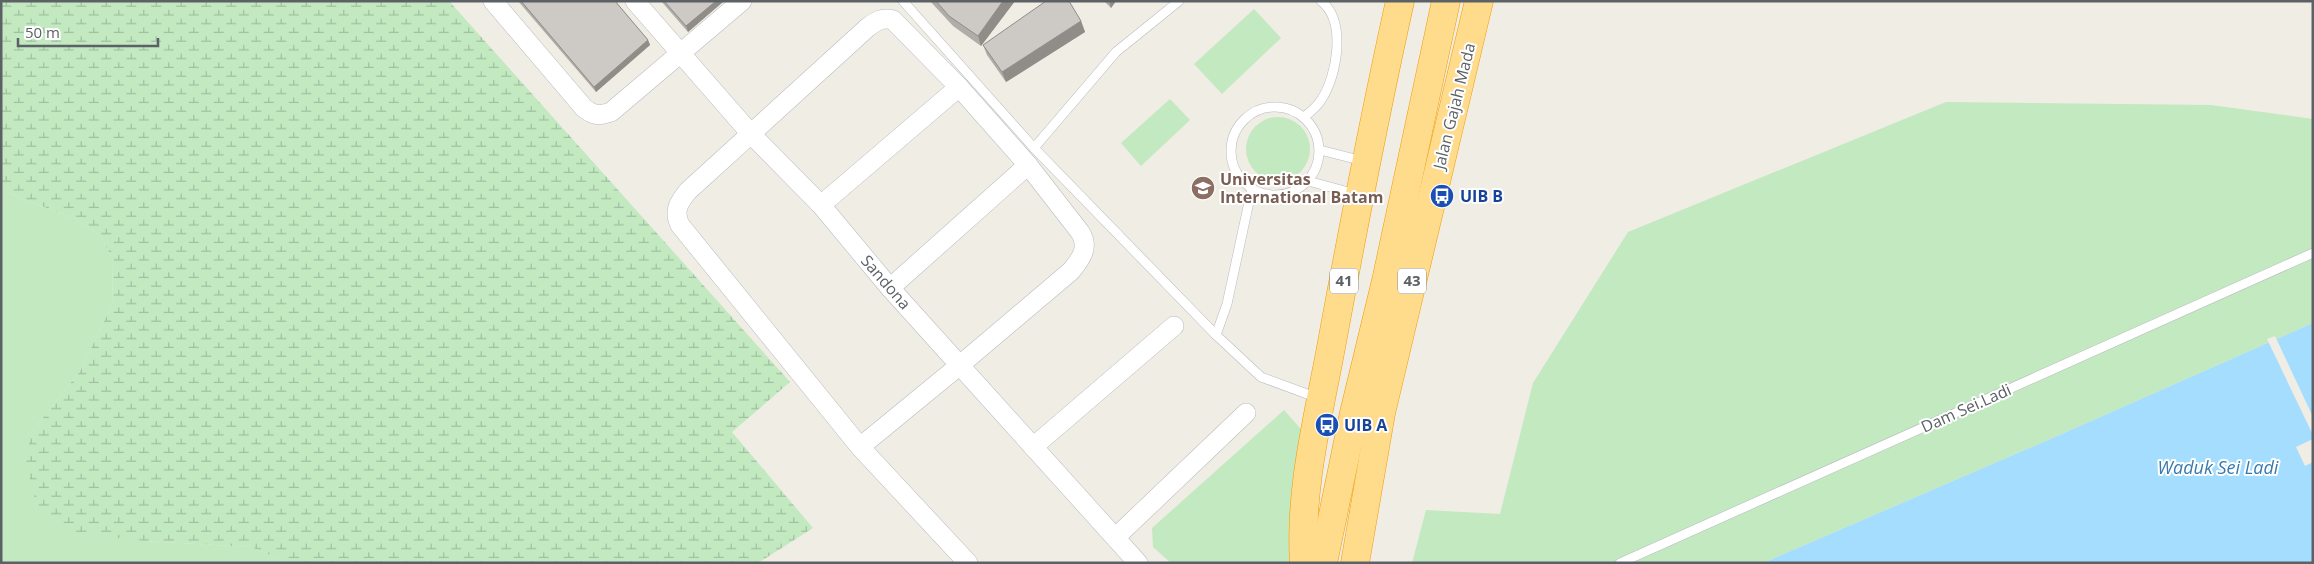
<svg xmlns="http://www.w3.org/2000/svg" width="2314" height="564" font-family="'Open Sans',sans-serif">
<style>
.green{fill:#c2e9c0}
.wetland{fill:url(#wetland-marsh)}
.water{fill:#a5ddff}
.pier{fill:#f0ede5}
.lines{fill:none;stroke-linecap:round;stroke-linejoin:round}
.lane-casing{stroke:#b7bbbf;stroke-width:10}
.street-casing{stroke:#b7bbbf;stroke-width:20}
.highway-casing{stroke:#f49a00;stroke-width:29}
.lane{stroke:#fff;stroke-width:9}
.street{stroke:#fff;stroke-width:19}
.highway{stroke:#ffdb8c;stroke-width:28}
.wall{fill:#b0ada9}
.shaded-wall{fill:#908d89}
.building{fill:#cdc9c4;stroke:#908d89}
.labels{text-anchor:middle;stroke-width:4;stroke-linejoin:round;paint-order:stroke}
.shield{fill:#fff;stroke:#8d9094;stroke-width:1}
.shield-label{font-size:15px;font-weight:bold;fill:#5c6166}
.street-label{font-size:16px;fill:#5c6166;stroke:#fff}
.education-label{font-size:16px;font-weight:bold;fill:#785e54;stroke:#fff;text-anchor:start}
.transit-label{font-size:16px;font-weight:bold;fill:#164399;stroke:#fff;text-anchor:start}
.water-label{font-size:18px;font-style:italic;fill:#387aaf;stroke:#fff}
</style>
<defs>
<pattern id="wetland-marsh" width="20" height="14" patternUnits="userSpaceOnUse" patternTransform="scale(1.25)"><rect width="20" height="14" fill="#c2e9c0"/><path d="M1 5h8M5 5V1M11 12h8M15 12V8" fill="none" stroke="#a1c0a0"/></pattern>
</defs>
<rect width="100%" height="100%" fill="#f0ede5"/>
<g class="green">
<polygon points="1254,9 1281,38 1222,94 1194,64"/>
<polygon points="1170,99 1190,120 1141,166 1121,143"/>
<polygon points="1946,102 2211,105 2313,119 2313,323 2055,437 1763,563 1412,563 1426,510 1500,514 1533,383 1628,232"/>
<circle cx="1278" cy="149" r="32"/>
<polygon points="1,190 75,219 101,236 113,261 112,305 80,371 31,433 144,541 251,547 289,563 1,563"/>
<polygon points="1284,410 1307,436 1292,563 1171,563 1153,547 1152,528"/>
</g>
<polygon class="wetland" points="1,1 449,1 790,382 732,432 813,528 758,563 289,563 251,547 144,541 69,532 36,504 26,463 31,433 80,371 112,305 113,261 101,236 75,219 1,190"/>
<polygon class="water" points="2313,323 2313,563 1763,563 2055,437"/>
<g class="pier">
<polygon points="2275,336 2313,417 2313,435 2267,339"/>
<polygon points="2313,439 2313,462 2305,466 2296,447"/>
</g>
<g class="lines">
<g class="lane-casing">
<g id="lane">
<polyline points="903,1 1034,148 1216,335 1227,304 1252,188"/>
<circle cx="1275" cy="151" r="44"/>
<path d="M1304,117c6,-5 13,-10 17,-17 16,-23 26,-79 0,-99"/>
<polyline points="1034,148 1116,52 1179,1"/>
<polyline points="1320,150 1363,161"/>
<polyline points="1308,181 1356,194"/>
<polyline points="1216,335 1261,377 1318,398"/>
<polyline points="1620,563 2313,253"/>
</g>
</g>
<g class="street-casing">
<g id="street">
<path d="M493,1l91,107c10,8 15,8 27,4l131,-111"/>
<polyline points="635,1 751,134 821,205 890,288 1138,563"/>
<polyline points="821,205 959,87"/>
<polyline points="890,288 1028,165"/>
<path d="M860,447l100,-82 111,-94c10,-12 19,-24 9,-39l-52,-67 -69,-78 -66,-67c-11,-3 -17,1 -26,8l-179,163c-9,11 -15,20 -8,34l180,222 108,116"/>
<polyline points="1033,447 1174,326"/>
<polyline points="1116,537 1246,413"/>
</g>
</g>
<g class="highway-casing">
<g id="highway">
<path d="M1304,563c-5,-74 15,-149 28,-221 21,-114 43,-228 68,-341"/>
<polyline points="1323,563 1354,413 1386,281 1446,1"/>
<polyline points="1355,563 1381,413 1479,1"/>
</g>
</g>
<use href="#lane" class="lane"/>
<use href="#street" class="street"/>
<use href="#highway" class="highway"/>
</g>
<g class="wall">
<polygon points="518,1 615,1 648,40 650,45 596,92"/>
<polygon points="661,1 724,1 688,32"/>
<polygon points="930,1 1015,1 981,46 953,26"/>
<polygon points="1104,1 1116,1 1111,8"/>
<polygon points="1081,21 1085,32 1006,82 987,55 983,45"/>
</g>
<g class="shaded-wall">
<polygon points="716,1 724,1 688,32 686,26"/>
<polygon points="1003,1 1015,1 981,46 978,36"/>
<polygon points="1109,1 1116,1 1111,8"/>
<polygon points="1081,21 1085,32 1006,82 1002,72"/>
<polygon points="648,40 650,45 596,92 594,87"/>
</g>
<g class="building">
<polygon points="521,1 615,1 648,40 594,87"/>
<polygon points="664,1 716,1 686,26"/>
<polygon points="936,1 1003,1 978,36 949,16"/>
<polygon points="1046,1 1069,1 1081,21 1002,72 983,45"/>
</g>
<defs>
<g id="university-disc" transform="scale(1.25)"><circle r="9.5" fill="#8d6e63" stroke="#fff"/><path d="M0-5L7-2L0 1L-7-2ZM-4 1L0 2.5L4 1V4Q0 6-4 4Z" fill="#fff"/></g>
<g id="bus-disc" transform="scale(1.25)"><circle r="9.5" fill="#1a4fb4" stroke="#fff"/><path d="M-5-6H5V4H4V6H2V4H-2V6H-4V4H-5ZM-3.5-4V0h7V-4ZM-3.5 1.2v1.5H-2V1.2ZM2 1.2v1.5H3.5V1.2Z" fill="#fff"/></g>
</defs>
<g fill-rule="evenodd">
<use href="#university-disc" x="1203" y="188"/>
<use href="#bus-disc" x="1442" y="196"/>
<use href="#bus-disc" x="1327" y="425"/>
</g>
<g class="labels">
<g class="shield">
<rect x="1330" y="268.5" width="28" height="25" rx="4"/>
<rect x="1398" y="268.5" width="28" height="25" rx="4"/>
</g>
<g class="shield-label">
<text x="1344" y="286">41</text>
<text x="1412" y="286">43</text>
</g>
<g class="street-label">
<text transform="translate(1454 106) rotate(-76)" y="6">Jalan Gajah Mada</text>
<text transform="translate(886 282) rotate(49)" y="6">Sandona</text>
<text transform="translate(1966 408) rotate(-24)" y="6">Dam Sei.Ladi</text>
</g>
<g class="education-label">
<text x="1220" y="185">Universitas<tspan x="1220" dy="18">International Batam</tspan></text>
</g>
<g class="transit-label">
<text x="1460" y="202">UIB B</text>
<text x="1344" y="431">UIB A</text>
</g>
<g class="water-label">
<text x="2218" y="474">Waduk Sei Ladi</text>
</g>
</g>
<rect width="2314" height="564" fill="none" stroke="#5c6166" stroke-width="5"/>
<path d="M18 38v8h140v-8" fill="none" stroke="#5c6166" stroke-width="2.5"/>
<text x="25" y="38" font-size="15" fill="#5c6166" stroke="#ffffff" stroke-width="4" paint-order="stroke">50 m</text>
</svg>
